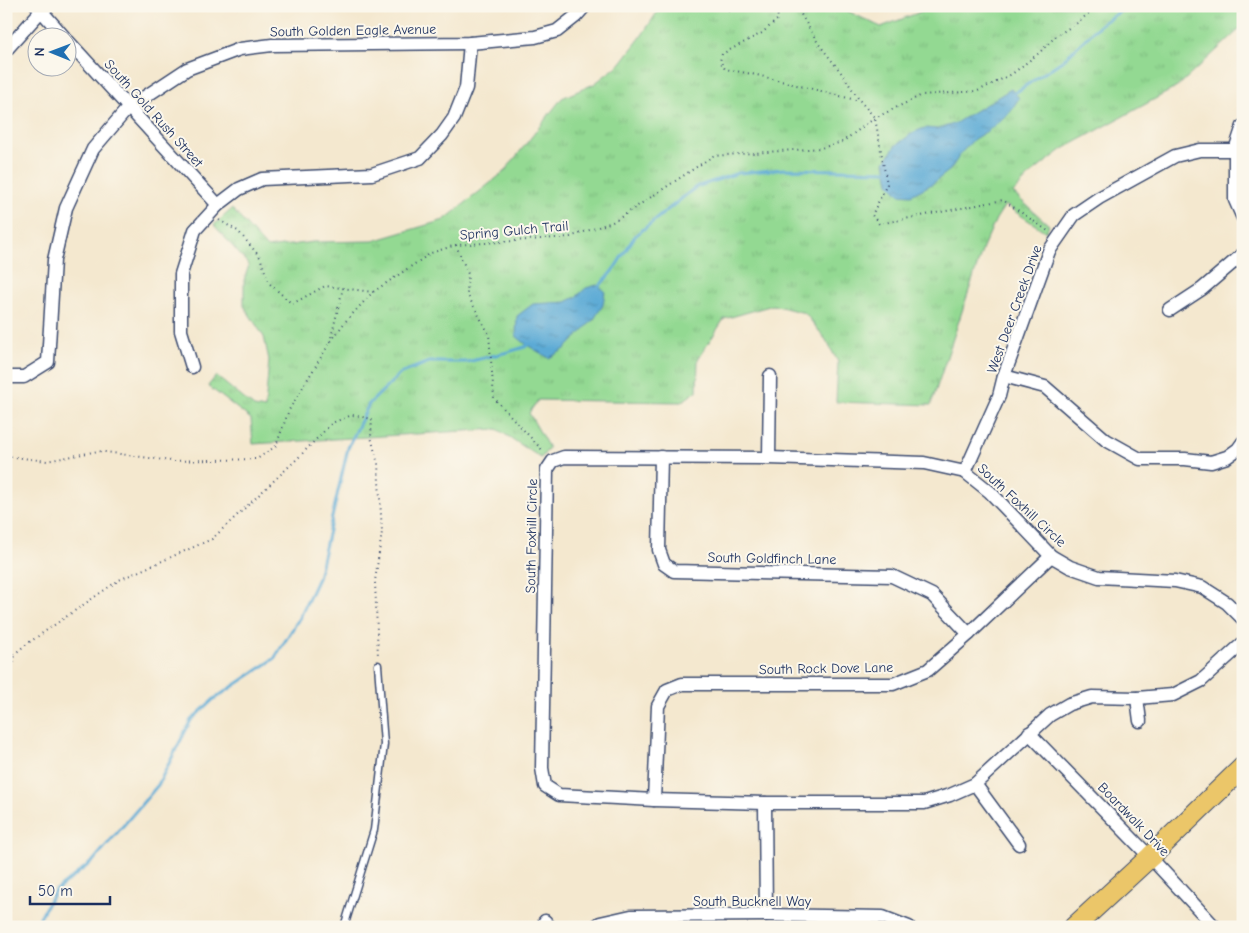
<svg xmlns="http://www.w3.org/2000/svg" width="1249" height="933" font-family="'Comic Neue',sans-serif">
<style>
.grass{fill:url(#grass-tufts);stroke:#578478}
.water{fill:url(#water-ripples);stroke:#3b6c9a}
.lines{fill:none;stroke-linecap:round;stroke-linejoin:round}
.stream{stroke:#5baad5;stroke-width:3}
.service-casing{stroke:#3c4b6f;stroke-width:9}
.minor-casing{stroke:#3c4b6f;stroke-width:15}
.primary-casing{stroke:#3c4b6f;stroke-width:22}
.path{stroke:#3c4b6f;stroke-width:2;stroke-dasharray:1 4;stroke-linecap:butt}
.service{stroke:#fff;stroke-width:6}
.minor{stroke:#fff;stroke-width:12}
.primary{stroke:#ebc669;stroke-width:20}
.labels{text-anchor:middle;stroke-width:4;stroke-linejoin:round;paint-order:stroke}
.street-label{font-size:14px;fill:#1b2f5e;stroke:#fbf7ec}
</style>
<defs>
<pattern id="grass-tufts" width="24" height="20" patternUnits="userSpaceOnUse" patternTransform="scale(1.25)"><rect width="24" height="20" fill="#93d992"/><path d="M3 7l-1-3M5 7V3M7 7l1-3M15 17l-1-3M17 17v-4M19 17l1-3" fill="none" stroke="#7ebb80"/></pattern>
<pattern id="water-ripples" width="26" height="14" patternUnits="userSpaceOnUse" patternTransform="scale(1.25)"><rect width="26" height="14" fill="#5baad5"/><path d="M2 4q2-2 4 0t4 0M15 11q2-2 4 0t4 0" fill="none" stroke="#4a8bb0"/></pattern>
</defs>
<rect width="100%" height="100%" fill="#fbf7ec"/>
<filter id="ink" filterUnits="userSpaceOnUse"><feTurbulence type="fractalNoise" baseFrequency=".02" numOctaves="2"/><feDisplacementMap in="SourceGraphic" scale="10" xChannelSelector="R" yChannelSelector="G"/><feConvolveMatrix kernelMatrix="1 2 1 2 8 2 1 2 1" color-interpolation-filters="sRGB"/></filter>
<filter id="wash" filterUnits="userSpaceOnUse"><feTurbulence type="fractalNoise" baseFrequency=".0096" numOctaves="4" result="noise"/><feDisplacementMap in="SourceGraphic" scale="20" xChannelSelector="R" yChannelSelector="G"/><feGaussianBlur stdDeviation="1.12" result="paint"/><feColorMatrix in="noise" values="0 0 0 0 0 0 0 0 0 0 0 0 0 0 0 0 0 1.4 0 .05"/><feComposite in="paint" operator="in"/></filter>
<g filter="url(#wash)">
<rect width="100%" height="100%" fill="#f4e8cf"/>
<polygon class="grass" points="659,6 837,6 881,27 936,6 1243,6 1243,26 1177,87 1063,149 1033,172 1013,193 1049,225 1046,232 1005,205 996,219 983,248 931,405 836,402 838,362 826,340 805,313 773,305 724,319 698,359 697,391 681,402 538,400 529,413 549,448 541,458 497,429 253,444 251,419 208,386 216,376 254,407 265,409 269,360 264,337 244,306 244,280 249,265 214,225 232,209 267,248 313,242 373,241 444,220 504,172 562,98 594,84 620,64 640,38 658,11"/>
<g class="water">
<polygon points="1011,89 1019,98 1010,112 989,130 974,139 962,152 950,170 932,184 911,195 899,194 889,183 885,162 895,146 914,132 925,128 937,129 954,124"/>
<polygon points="597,285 605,291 603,305 594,319 565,349 549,358 527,345 516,336 517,316 533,304 566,302 576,297 586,288"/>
</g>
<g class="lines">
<g class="stream">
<polyline points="1012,95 1062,61 1101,24 1128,6"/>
<polyline points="597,289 614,269 635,236 696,187 738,173 784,169 889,171"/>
<polyline points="38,927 40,917 54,892 93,861 158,785 191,720 214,699 274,659 300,617 318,578 348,448 369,404 401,373 429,362 467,362 508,352 525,347 530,343"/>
</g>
</g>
</g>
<g filter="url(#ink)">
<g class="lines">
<g class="service-casing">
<polyline id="service" points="344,927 374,830 384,744 378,665"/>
</g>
<g class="minor-casing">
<g id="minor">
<polyline points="37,6 65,38"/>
<polyline points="68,41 218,205"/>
<polyline points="6,50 41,11 48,6"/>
<polyline points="1243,126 1235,150 1235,200 1243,218"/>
<polyline points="1170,310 1202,289 1243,254"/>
<polyline points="192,367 181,331 181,274 195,230 218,205 239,189 262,179 372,174 420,158 442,135 454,118 466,88 470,43"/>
<polyline points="1004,376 1045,387 1106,440 1140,459 1185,459 1211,462 1227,457 1238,449 1243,442"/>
<polyline points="6,377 24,377 48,362 54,260 66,208 93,149 128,108 187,69 240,49 272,45 470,43 535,37 557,31 576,16 585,6"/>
<polyline points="661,457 659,550 664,564 674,571 892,576 932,595 969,634"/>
<polyline points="769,458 770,376"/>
<polyline points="965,472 999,396 1004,376 1049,251 1074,215 1099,198 1175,156 1200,150 1235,150"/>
<polyline points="1243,619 1227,603 1202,587 1175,581 1099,577 1070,567 1051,556 990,492 965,472 924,463 769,458 564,457 553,461 547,470 542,768 545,786 559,795 654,800 765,803 924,803 950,795 975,784 1050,715 1069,704 1092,697 1137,698 1173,695 1201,681 1243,643"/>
<polyline points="1137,698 1140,721"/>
<polyline points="1029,733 1150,857 1215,927"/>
<polyline points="975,784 1019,844"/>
<polyline points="654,800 658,706 667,690 682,684 893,684 928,670 969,634 1051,556"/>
<polyline points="765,803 766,915"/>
<polyline points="545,921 550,927"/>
<polyline points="595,927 600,923 631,916 766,915 883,917 909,927"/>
</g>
</g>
<g class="primary-casing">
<polyline id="primary" points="1074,927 1150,857 1243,767"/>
</g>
<g class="path">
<polyline points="725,6 728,10 740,10 757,7 771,7 777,11 778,19 762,33 722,54 720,61 725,69 757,75 860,101 875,118 887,184 872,215 879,224 1003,200 1048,231"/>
<polyline points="796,6 818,43 843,75 860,101"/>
<polyline points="219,220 238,231 260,257 269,283 292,304 325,286 373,292"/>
<polyline points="456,245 468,274 467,294 489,334 494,398 544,452"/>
<polyline points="330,342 343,288"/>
<polyline points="6,456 47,461 98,451 171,461 257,459 276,446 289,410 329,344 345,322 373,292 431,253 456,245 570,237 615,221 713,156 821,148 842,142 875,118 922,95 978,91 1012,74 1039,53 1056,36 1077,23 1089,13 1094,6"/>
<polyline points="6,661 24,646 119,580 212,539 298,458 332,423 352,415 372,419 371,437 378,464 382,532 375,581 378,657"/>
<polyline points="6,675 14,663 15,655"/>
</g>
<use href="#service" class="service"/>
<use href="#minor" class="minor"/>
<use href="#primary" class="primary"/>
</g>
</g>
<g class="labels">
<g class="street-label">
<text transform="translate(353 30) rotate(-1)" y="5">South Golden Eagle Avenue</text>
<text transform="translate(154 113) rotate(48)" y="5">South Gold Rush Street</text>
<text transform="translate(514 230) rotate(-5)" y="5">Spring Gulch Trail</text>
<text transform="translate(1014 309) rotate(-70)" y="5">West Deer Creek Drive</text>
<text transform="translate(1022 505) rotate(43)" y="5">South Foxhill Circle</text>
<text transform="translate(531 536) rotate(-89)" y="5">South Foxhill Circle</text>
<text transform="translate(772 558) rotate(1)" y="5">South Goldfinch Lane</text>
<text transform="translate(826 668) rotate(-1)" y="5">South Rock Dove Lane</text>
<text transform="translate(1134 819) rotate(46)" y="5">Boardwalk Drive</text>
<text x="752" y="906">South Bucknell Way</text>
</g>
</g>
<rect width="1249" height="933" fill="none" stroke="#fbf7ec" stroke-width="25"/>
<g transform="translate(52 52) rotate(271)"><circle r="24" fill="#fbf7ec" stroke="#a1a7b3"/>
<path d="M0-4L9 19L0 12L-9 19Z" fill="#1f6fb2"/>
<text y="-8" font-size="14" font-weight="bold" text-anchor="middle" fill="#1b2f5e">N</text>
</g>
<path d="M30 896v8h80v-8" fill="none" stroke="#1b2f5e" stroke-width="2.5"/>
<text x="38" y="896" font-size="15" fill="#1b2f5e" stroke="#fbf7ec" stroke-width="4" paint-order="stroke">50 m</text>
</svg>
